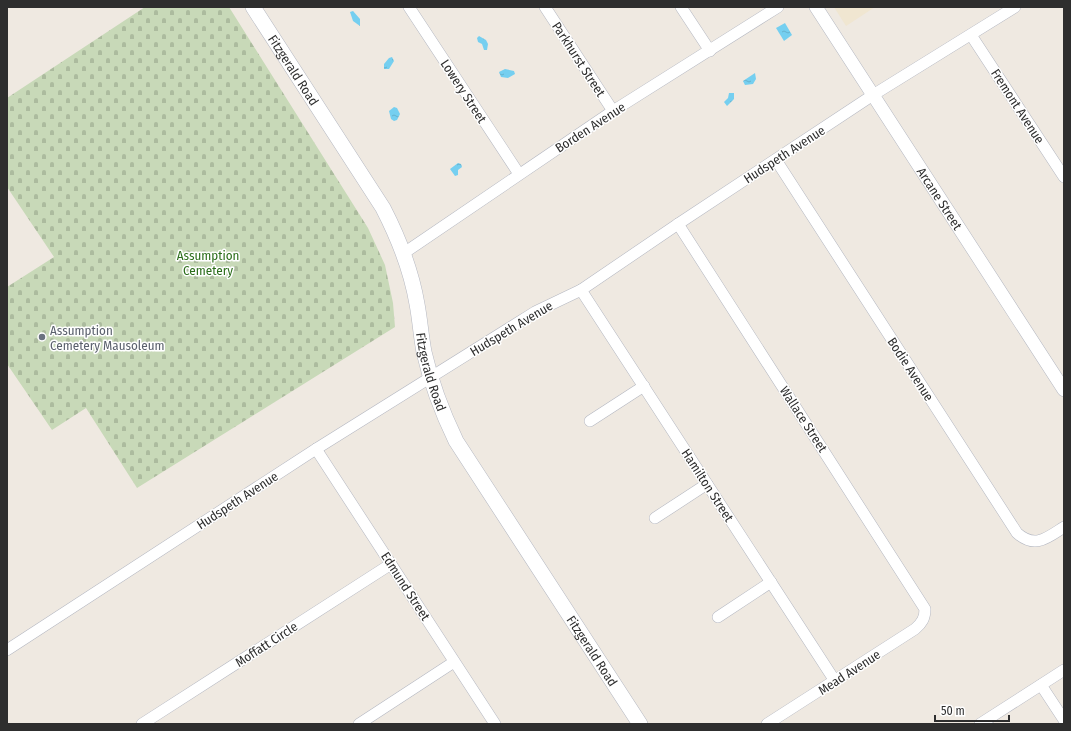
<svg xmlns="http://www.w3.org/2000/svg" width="1071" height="731" font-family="'Fira Sans Condensed',sans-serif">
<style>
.education{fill:#f0e6d1}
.cemetery{fill:url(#cemetery-stones)}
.water{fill:url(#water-ripples)}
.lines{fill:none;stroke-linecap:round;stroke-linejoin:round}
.minor-casing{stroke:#b4b7c1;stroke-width:12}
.tertiary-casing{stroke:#b4b7c1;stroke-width:14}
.secondary-casing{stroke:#b4b7c1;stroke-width:16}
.minor{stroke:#fff;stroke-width:11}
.tertiary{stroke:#fff;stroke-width:13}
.secondary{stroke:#fff;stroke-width:15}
.worship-dot{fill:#6b7280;stroke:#fff;stroke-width:1.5}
.labels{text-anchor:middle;stroke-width:3;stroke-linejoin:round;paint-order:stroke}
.street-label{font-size:13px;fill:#2e2e2e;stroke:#fff}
.park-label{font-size:13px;fill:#2c6e1b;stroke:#fff}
.worship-label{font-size:13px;fill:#5b616d;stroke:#fff;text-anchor:start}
</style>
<defs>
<pattern id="cemetery-stones" width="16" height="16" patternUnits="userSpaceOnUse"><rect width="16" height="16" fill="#c8d9b8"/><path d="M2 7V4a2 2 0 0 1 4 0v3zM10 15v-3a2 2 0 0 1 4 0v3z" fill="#acbb9e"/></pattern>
<pattern id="water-ripples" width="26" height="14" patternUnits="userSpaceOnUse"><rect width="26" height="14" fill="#75cff0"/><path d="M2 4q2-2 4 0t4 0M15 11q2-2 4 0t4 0" fill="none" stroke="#66b2ce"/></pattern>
</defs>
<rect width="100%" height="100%" fill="#efe9e1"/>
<polygon class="education" points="834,7 875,7 846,26"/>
<polygon class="cemetery" points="145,7 229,7 368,228 385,265 393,303 395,327 137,488 86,408 52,430 7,364 7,287 54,257 7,187 7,98"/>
<g class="water">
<polygon points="353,11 360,19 360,26 353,21 350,12"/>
<polygon points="785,23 792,35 784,41 776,28"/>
<polygon points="479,36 486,40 488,44 487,50 484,50 482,44 478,42 477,38"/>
<polygon points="392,57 394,61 389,69 384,69 384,64 389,58"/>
<polygon points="505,69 514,71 515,74 508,78 501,77 499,72"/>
<polygon points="755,73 756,79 753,84 745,85 743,81"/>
<polygon points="729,93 734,93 734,99 727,106 724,102 728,98"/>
<polygon points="394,107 397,108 400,114 397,120 394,121 391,119 389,111"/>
<polygon points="458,163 461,164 462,167 458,170 458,175 455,176 450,169"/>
</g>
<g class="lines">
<g class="minor-casing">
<g id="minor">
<polyline points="409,7 519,174"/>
<polyline points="545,7 613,111"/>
<polyline points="681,7 710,51"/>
<polyline points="971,35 1064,177"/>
<path d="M776,160l241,373c18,16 30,5 47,-6"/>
<path d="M678,224l247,385c0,9 -3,14 -10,20l-148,95"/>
<polyline points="404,253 613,111 778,7"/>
<polyline points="581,290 835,681"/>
<polyline points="590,421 644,386"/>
<polyline points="316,449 495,724"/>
<polyline points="655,518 707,484"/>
<polyline points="718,617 771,582"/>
<polyline points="7,650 316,449 535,312 581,290 678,224 873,95 1015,7"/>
<polyline points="1041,685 1064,720"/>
<polyline points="142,724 391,564"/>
<polyline points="359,724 454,662"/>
<polyline points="980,724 1064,670"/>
</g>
</g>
<g class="tertiary-casing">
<g id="tertiary">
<path id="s1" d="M816,7l248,383"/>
</g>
</g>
<g class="secondary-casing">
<g id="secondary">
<path id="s2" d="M253,7l130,201c16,31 28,61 34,96 3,16 4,32 7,48 7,31 18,60 32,89l184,283"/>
</g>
</g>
<use href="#minor" class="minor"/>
<use href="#tertiary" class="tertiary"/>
<use href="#secondary" class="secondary"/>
</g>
<circle class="worship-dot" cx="42" cy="337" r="4"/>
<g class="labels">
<g class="street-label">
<text transform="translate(579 59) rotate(57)" y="5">Parkhurst Street</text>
<text dy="5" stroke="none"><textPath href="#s2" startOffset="75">Fitzgerald Road</textPath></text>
<text transform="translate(464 91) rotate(57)" y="5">Lowery Street</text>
<text transform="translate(1018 106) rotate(57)" y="5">Fremont Avenue</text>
<text transform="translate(590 127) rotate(-33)" y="5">Borden Avenue</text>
<text transform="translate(784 154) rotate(-33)" y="5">Hudspeth Avenue</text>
<text dy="5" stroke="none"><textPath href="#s1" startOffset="228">Arcane Street</textPath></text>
<text transform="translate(511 328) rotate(-31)" y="5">Hudspeth Avenue</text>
<text transform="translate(911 369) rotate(57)" y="5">Bodie Avenue</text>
<text dy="5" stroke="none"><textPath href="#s2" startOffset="411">Fitzgerald Road</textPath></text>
<text transform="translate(804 419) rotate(57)" y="5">Wallace Street</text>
<text transform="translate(708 485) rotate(57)" y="5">Hamilton Street</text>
<text transform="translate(237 500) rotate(-33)" y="5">Hudspeth Avenue</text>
<text transform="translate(406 586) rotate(57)" y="5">Edmund Street</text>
<text transform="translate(266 644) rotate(-33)" y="5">Moffatt Circle</text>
<text dy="5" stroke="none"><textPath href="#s2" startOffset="735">Fitzgerald Road</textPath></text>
<text transform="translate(849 672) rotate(-33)" y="5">Mead Avenue</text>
</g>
<g class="park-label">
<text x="208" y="260">Assumption<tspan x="208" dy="15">Cemetery</tspan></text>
</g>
<g class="worship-label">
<text x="50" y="335">Assumption<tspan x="50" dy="15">Cemetery Mausoleum</tspan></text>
</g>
</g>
<rect width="1071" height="731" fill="none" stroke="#2e2e2e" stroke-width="16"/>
<path d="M935 715v6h74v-6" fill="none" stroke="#2e2e2e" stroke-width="2"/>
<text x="941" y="715" font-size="12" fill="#2e2e2e" stroke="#ffffff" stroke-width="3" paint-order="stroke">50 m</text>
</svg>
